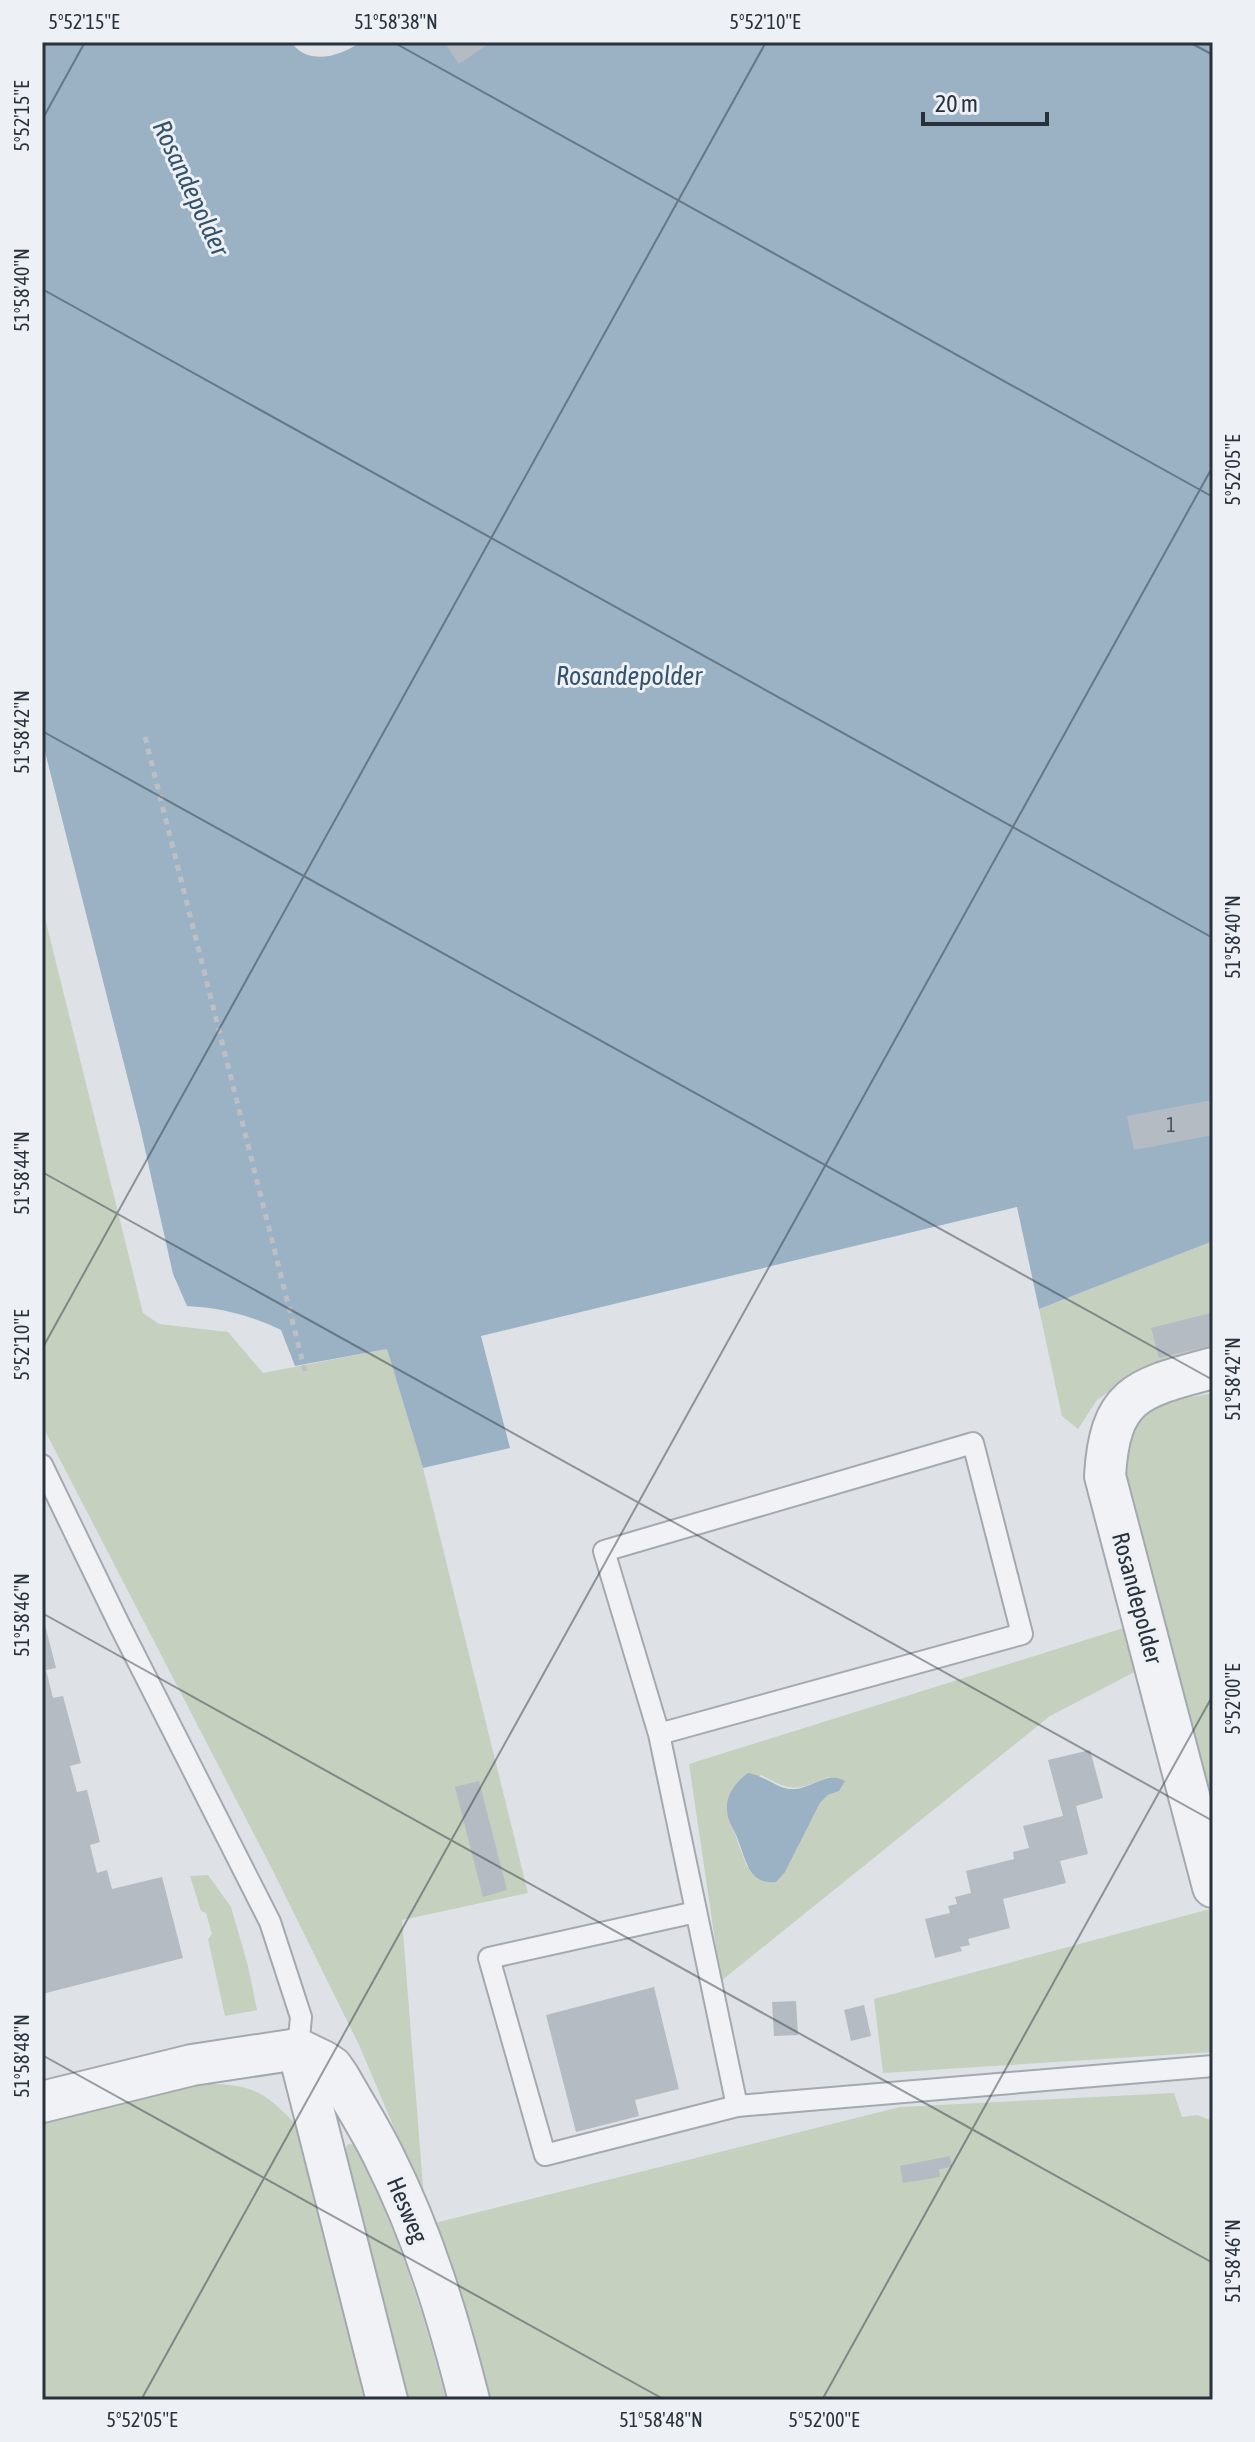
<svg xmlns="http://www.w3.org/2000/svg" width="1255" height="2442" font-family="'Asap Condensed',sans-serif">
<style>
.green{fill:#c5d0bf;fill-rule:evenodd}
.water{fill:#9ab2c4}
.building{fill:#b5bbc3}
.lines{fill:none;stroke-linecap:round;stroke-linejoin:round}
.lane-casing{stroke:#a4a9b0;stroke-width:24}
.street-casing{stroke:#a4a9b0;stroke-width:44}
.path{stroke:#bcc0c5;stroke-width:5;stroke-dasharray:6 6;stroke-linecap:butt}
.lane{stroke:#f0f2f5;stroke-width:20}
.street{stroke:#f0f2f5;stroke-width:40}
.ticks{fill:none;stroke:#28313c;stroke-width:2;stroke-opacity:0.45}
.labels{text-anchor:middle;stroke-width:6;stroke-linejoin:round;paint-order:stroke}
.number-label{font-size:20px;fill:#4b545e}
.street-label{font-size:24px;fill:#28313c;stroke:#edf0f4}
.water-label{font-size:26px;font-style:italic;fill:#35536d;stroke:#edf0f4}
.neatline{fill:none;stroke:#28313c;stroke-width:3}
.ticks-label{font-size:20px;text-anchor:middle;fill:#28313c}
</style>
<rect width="100%" height="100%" fill="#dee2e6"/>
<g class="green">
<polygon points="42,906 143,1313 159,1324 228,1332 263,1373 387,1349 423,1468 528,1893 402,1920 424,2199 360,2047 272,1869 42,1425"/>
<polygon points="1213,1241 1213,1356 1130,1377 1097,1400 1078,1429 1062,1416 1039,1309"/>
<polygon points="1213,1393 1213,1867 1110,1436 1151,1405"/>
<path d="M1133,1625l13,41 -96,50 -329,265 -32,-217zM761,1775c31,17 35,16 67,2l11,14 -11,4 -8,8 -35,69 -38,-5 -20,-55 2,-15z"/>
<polygon points="208,1875 231,1907 248,1966 257,2010 225,2016 208,1939 212,1934 206,1913 201,1911 190,1876"/>
<polygon points="1210,1909 1213,1922 1213,2052 883,2073 874,1999"/>
<path d="M191,2083c57,2 67,1 107,44l71,273h-327v-277z"/>
<polygon points="1174,2093 1182,2117 1197,2115 1213,2121 1213,2400 490,2400 435,2223 900,2107"/>
<path d="M348,2144l8,1c39,80 68,168 90,255h-39l-63,-248z"/>
</g>
<g class="water">
<path d="M42,42h249c17,24 48,15 70,0h852v1199l-174,68 -22,-102 -536,129 29,112 -87,20 -36,-119 -92,17 -14,-36c-32,-15 -59,-22 -94,-24l-14,-32 -33,-147 -98,-387z"/>
<path d="M748,1773c17,3 29,15 42,16 21,2 34,-19 55,-8l-6,10 -11,4 -8,8 -35,69 -9,10c-27,3 -30,-22 -38,-42 -3,-10 -11,-19 -11,-30 -1,-16 9,-28 21,-37z"/>
</g>
<g class="building">
<polygon points="444,42 491,42 459,64"/>
<polygon points="1213,1100 1213,1135 1134,1150 1127,1116"/>
<polygon points="1211,1313 1213,1345 1159,1358 1151,1328"/>
<polygon points="43,1617 56,1668 46,1670 53,1698 63,1696 81,1763 70,1766 77,1792 87,1790 100,1842 90,1845 97,1873 107,1870 112,1889 162,1877 183,1958 42,1994"/>
<polygon points="1090,1750 1103,1798 1076,1806 1088,1854 1060,1861 1066,1883 1003,1899 1010,1928 968,1939 970,1945 960,1947 962,1951 935,1958 925,1919 950,1913 948,1906 957,1904 955,1897 971,1893 966,1871 1014,1859 1013,1852 1029,1848 1023,1826 1063,1816 1048,1760"/>
<polygon points="479,1781 507,1890 483,1897 455,1787"/>
<polygon points="654,1987 679,2089 635,2100 639,2116 576,2132 546,2015"/>
<polygon points="796,2001 798,2035 774,2036 772,2002"/>
<polygon points="864,2005 871,2036 851,2041 844,2010"/>
<polygon points="950,2156 952,2167 939,2169 940,2177 903,2183 900,2166"/>
</g>
<g class="lines">
<g class="lane-casing">
<g id="lane">
<polyline points="42,1465 119,1624 270,1922 301,2017 298,2049"/>
<polyline points="659,1734 1022,1634 973,1443 604,1551 659,1734 737,2106 1213,2066"/>
<polyline points="696,1912 489,1958 545,2155 737,2106"/>
</g>
</g>
<g class="street-casing">
<g id="street">
<path d="M1213,1368c-74,20 -103,24 -108,108l108,411"/>
<polyline points="298,2049 387,2400"/>
<path d="M42,2102l150,-37 106,-16 25,12 9,6 7,10c15,27 32,53 45,80 39,77 64,160 85,243"/>
</g>
</g>
<polyline class="path" points="145,737 306,1375"/>
<use href="#lane" class="lane"/>
<use href="#street" class="street"/>
</g>
<path class="ticks" d="M393,42l820,455M1189,42l24,13M42,120l43,-78M42,289l1171,649M42,731l1171,649M42,1172l1171,649M42,1349l724,-1307M42,1613l1171,650M42,2055l623,345M141,2400l1072,-1934M822,2400l391,-705"/>
<g class="labels">
<g class="number-label">
<text x="1171" y="1132">1</text>
</g>
<g class="street-label">
<text transform="translate(1137 1598) rotate(75)" y="8">Rosandepolder</text>
<text transform="translate(407 2210) rotate(67)" y="8">Hesweg</text>
</g>
<g class="water-label">
<text transform="translate(191 188) rotate(65)" y="9">Rosandepolder</text>
<text x="629" y="685">Rosandepolder</text>
</g>
</g>
<rect width="1255" height="2442" fill="none" stroke="#edf0f4" stroke-width="88"/>
<path d="M923 112v12h124v-12" fill="none" stroke="#28313c" stroke-width="4"/>
<text x="935" y="112" font-size="24" fill="#28313c" stroke="#edf0f4" stroke-width="6" paint-order="stroke">20 m</text>
<rect x="44" y="44" width="1167" height="2354" class="neatline"/>
<g class="ticks-label">
<text x="84" y="29">5°52'15"E</text>
<text x="396" y="29">51°58'38"N</text>
<text x="765" y="29">5°52'10"E</text>
<text transform="translate(22 116) rotate(-90)" y="7">5°52'15"E</text>
<text transform="translate(22 290) rotate(-90)" y="7">51°58'40"N</text>
<text transform="translate(1233 470) rotate(-90)" y="7">5°52'05"E</text>
<text transform="translate(22 732) rotate(-90)" y="7">51°58'42"N</text>
<text transform="translate(1233 937) rotate(-90)" y="7">51°58'40"N</text>
<text transform="translate(22 1173) rotate(-90)" y="7">51°58'44"N</text>
<text transform="translate(22 1345) rotate(-90)" y="7">5°52'10"E</text>
<text transform="translate(1233 1379) rotate(-90)" y="7">51°58'42"N</text>
<text transform="translate(22 1615) rotate(-90)" y="7">51°58'46"N</text>
<text transform="translate(1233 1699) rotate(-90)" y="7">5°52'00"E</text>
<text transform="translate(22 2056) rotate(-90)" y="7">51°58'48"N</text>
<text transform="translate(1233 2261) rotate(-90)" y="7">51°58'46"N</text>
<text x="142" y="2427">5°52'05"E</text>
<text x="661" y="2427">51°58'48"N</text>
<text x="824" y="2427">5°52'00"E</text>
</g>
</svg>
